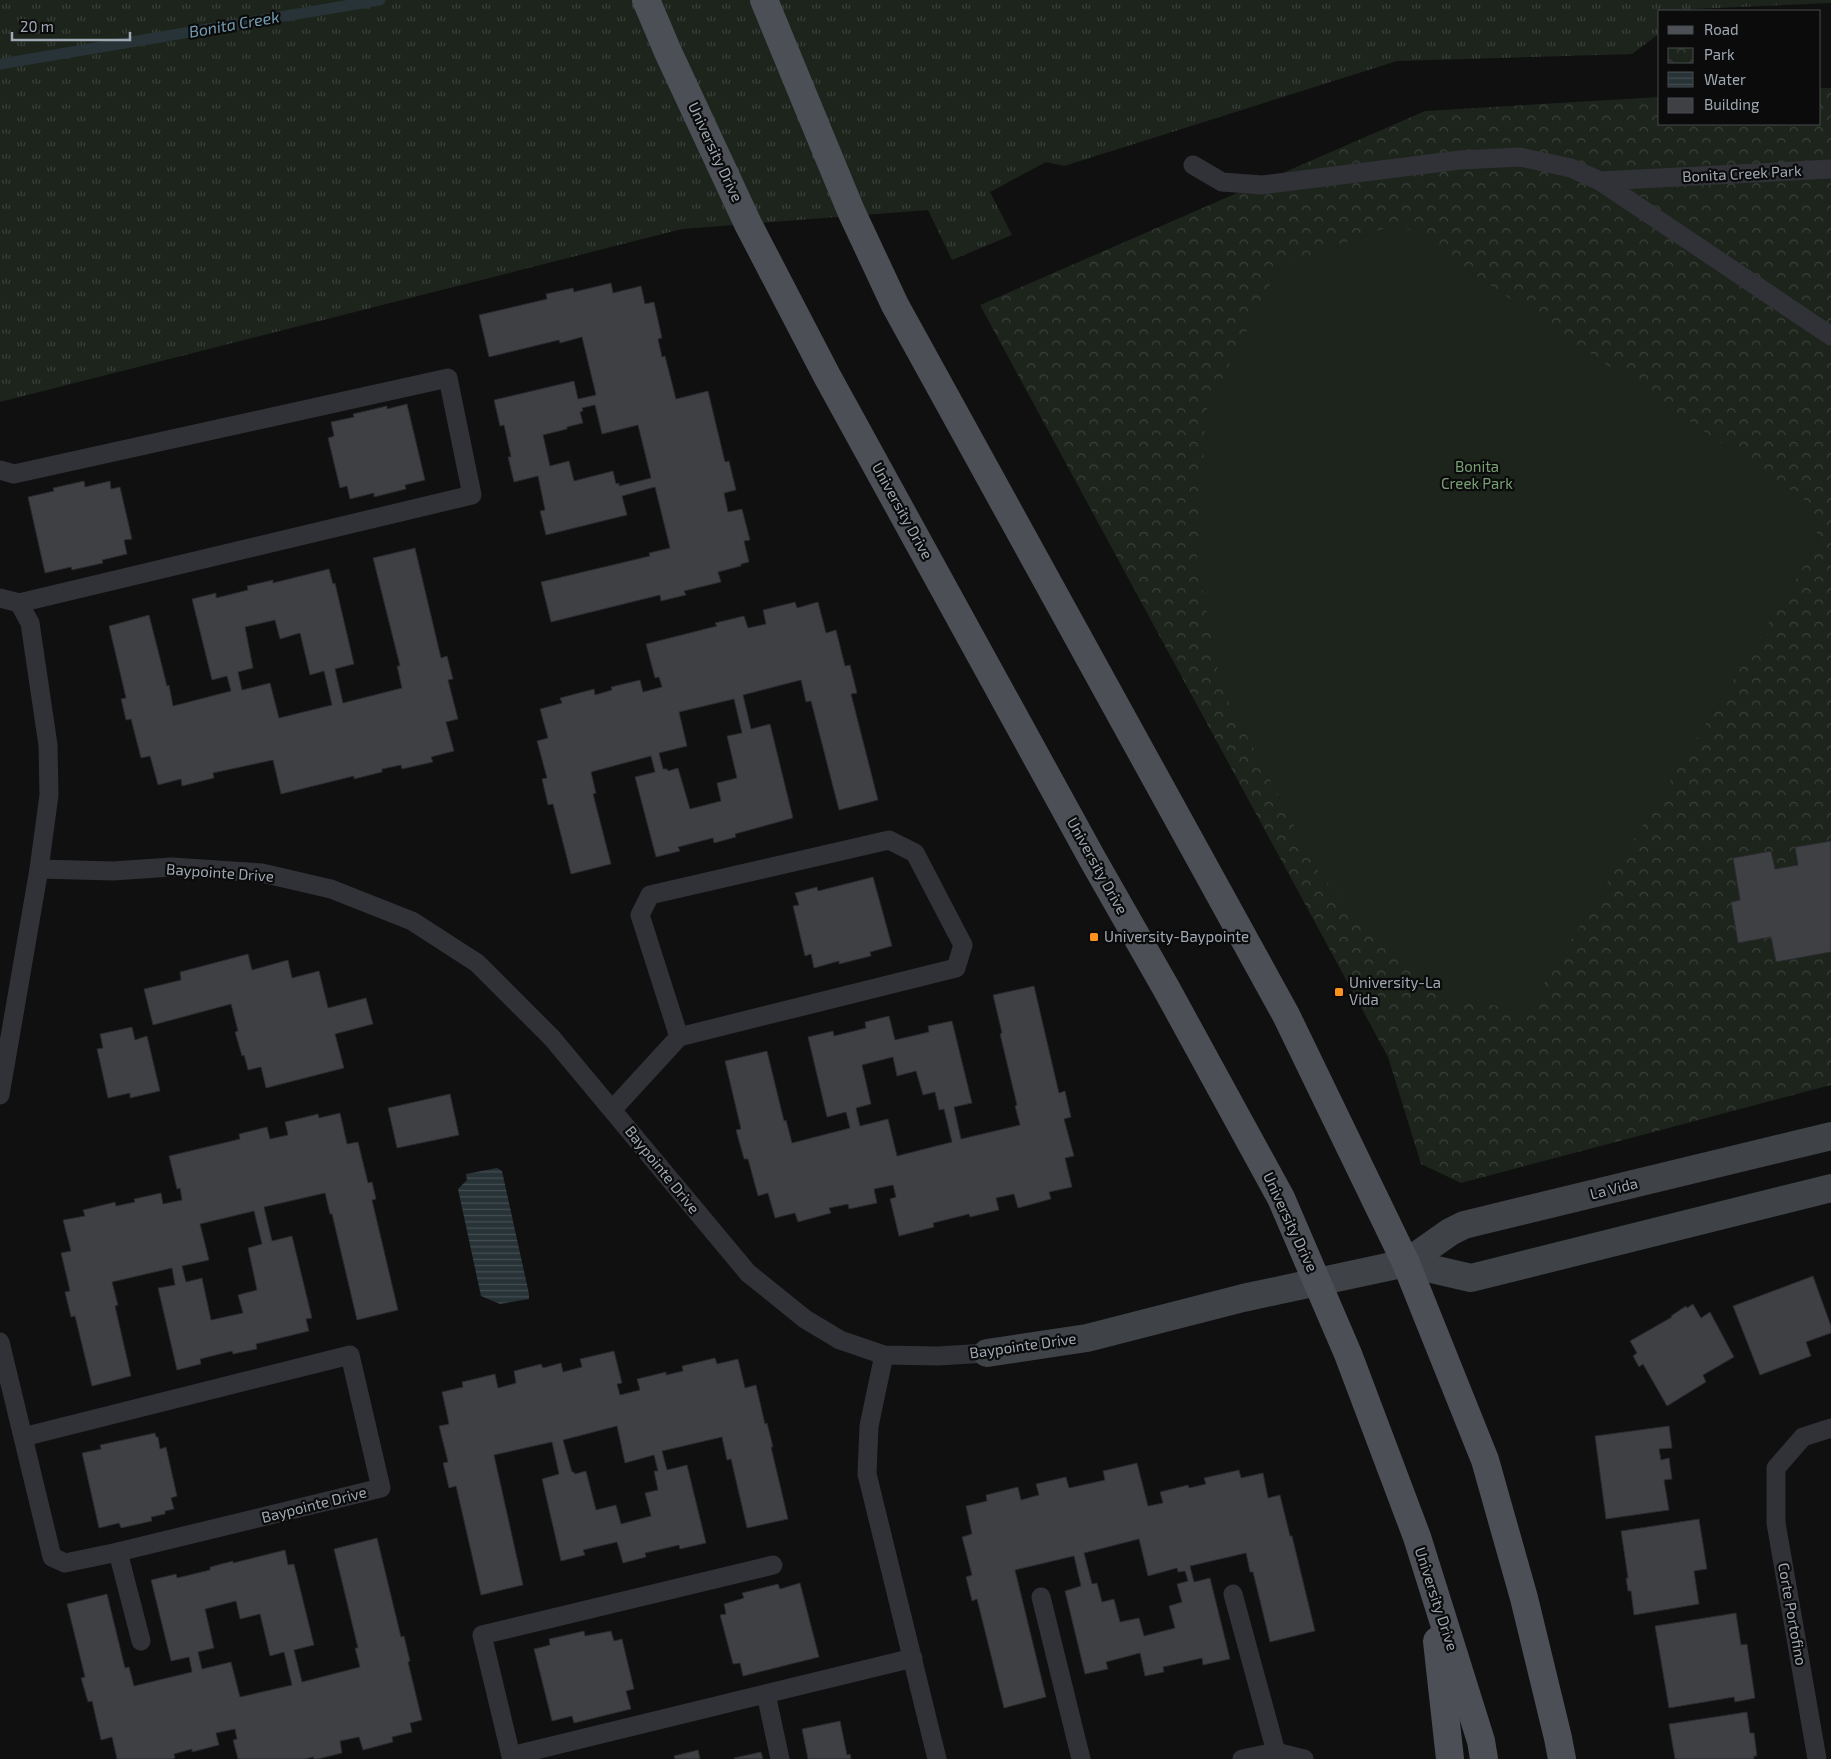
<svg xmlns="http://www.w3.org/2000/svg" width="1831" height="1759" font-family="'Exo 2',sans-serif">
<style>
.grass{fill:url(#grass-tufts)}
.park{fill:url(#park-crowns)}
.pitch{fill:#1c241c}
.water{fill:url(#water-rules)}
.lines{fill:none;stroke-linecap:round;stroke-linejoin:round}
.stream{stroke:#283337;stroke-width:11}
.building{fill:#3e4044;stroke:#2a2a2e;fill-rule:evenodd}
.lane{stroke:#313237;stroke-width:19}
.secondary{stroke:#3f4247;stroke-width:28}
.primary{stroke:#4c5056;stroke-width:28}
.poi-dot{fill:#fc911d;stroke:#0b0b0c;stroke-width:2}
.labels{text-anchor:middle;stroke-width:4.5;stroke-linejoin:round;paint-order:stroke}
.street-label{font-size:15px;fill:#a0a9b3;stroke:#0b0b0c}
.park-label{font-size:15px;fill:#79a075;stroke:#0b0b0c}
.poi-label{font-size:15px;fill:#a0a9b3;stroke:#0b0b0c;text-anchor:start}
.water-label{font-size:16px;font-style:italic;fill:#749db1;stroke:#0b0b0c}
</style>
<defs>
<pattern id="grass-tufts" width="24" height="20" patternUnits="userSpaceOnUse" patternTransform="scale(1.25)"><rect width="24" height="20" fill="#1c241c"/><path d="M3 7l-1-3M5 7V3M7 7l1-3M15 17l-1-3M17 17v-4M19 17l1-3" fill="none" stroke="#3a413b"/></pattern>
<pattern id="park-crowns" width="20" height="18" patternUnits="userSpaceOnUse" patternTransform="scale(1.25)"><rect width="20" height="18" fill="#1c241c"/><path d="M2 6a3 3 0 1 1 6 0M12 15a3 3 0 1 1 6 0" fill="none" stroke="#3a413b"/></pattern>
<pattern id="water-rules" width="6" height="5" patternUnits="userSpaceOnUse" patternTransform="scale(1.25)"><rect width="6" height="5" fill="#283337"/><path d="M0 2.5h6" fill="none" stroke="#444e52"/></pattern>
</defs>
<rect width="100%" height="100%" fill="#101011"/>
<polygon class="grass" points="0,0 1831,0 1831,3 1693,9 1689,11 1660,11 1660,33 1632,54 1397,61 1064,166 1046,162 990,192 1012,235 952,260 928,210 682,229 0,402"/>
<polygon class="park" points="1820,88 1831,88 1831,1085 1461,1183 1421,1164 1388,1057 980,305 1425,111 1660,97 1660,124 1820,124"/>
<polygon class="pitch" points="1399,223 1812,505 1819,542 1527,1011 1440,996 1322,878 1221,687 1197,561 1206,411 1279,267"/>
<polygon class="water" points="497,1168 502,1171 529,1294 529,1299 500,1304 481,1296 458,1189 467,1180 466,1174"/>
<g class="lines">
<polyline class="stream" points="0,64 380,0"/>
</g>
<g class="building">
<path d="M611,283l2,10 28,-7 4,18 9,-2 8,36 -4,1 4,18 3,-1 11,43 32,-8 17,71 4,-1 7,29 -12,3 4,19 14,-3 8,31 -6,1 5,21 -8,2v2l-23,6 3,10 -37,9 2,4 -25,6 -1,-6 -109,27 -10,-40 109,-26 -1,-3 21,-5 -15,-61 -33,9 5,19 -81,20 -6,-24 5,-1 -7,-34 -24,6 -6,-25h3l-7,-32 -4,1 -6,-26 80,-19 4,18 18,-4 -14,-58 -22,6 -1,-3 -70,17 -10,-42 68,-16 -1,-5 27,-6 1,4zM595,405l7,29 36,-9 13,53 -32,8v-3l-3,1 -3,-13 -39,10 -5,-20 -19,5 -7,-31 24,-6v-2l16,-4 -3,-11 3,-1 -1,-3z"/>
<polygon points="407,404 425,480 405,485 406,489 374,497 374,493 350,499 347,486 340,488 328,438 334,436 331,422 354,417 353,414 387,406 387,409"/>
<polygon points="84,481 85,487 110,481 111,489 120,487 132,539 124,540 127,554 102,560 103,563 72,570 71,567 45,573 28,497 54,491 53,488"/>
<path d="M415,548l26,110 6,-2 6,23 -5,1 10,39 -12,3 8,29 -23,6 2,5 -31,7 -1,-4 -19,4v3l-28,7v-3l-73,18 -8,-34 -60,13 1,5 -32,8 -1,-7 -23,6 -8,-29 -9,2 -10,-39 -5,1 -5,-21 5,-1 -17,-72 40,-11 18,71 2,-1 4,21 58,-15 -4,-15 -15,4 -20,-81 24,-6v5l32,-8 -1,-4 26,-6v3l56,-14 4,15 2,-1 19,81 -19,5 8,34 59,-15 -5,-22h3l-27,-108zM275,620l5,19 20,-6 10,42 14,-4 8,34 -53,13 -9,-35 -28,7 -4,-18 15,-4 -8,-41z"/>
<path d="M795,602l2,6 21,-6 8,31 10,-3 9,36 5,-1 7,28 -6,1 27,106 -39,10 -28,-109 -5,1 -5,-22 -58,15 8,34 19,-5 23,94 -58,16 1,3 -22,6 -1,-5 -35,9 2,4 -24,6 -21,-80 20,-5 -4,-16 -60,16 5,21 -3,1 18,70 -40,10 -18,-70 -5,1 -6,-26 5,-1 -10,-37 11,-3 -8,-29 22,-6 -2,-5 34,-9 1,6 17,-5 -1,-3 29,-7 3,12 19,-5 -3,-10 -4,1 -9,-34 71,-18 -2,-3 29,-7 4,12 18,-4 -3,-14zM734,699l8,34 -15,3 10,42 -20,5 4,18 -31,8 -12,-41 -10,3 -1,-2h-4l-4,-16 28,-7 -8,-34z"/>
<polygon points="1831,841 1831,952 1776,962 1771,937 1738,943 1731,902 1740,900 1733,858 1771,851 1775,869 1798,865 1795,847"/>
<polygon points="873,877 892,946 870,952 871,956 839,964 839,961 814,968 811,954 805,956 793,906 799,905 795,893 817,887 818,891"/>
<polygon points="248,954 252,970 288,960 292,978 319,971 328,1008 366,998 373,1024 335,1034 344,1068 266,1088 261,1067 248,1070 244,1055 242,1056 235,1032 238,1031 231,1004 153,1025 144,989 181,980 180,972"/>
<path d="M1034,986l25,107 6,-2 6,26 -7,2 10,37 -9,2 7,29 -23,5 2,7 -33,9 -4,-14 -18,4 3,12 -29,7 -1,-3 -36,9 1,4 -35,9 -9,-37 6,-2 -3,-12 -19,4 3,14 -28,6 -1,-5 -19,4 2,5 -33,9 -3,-9 -20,5 -7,-25 -10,3 -10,-37h-4l-8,-29 5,-1 -16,-68 42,-10 17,70 2,-1 6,23 58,-15 -4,-16 -19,5 -19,-80 25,-6 1,5 32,-8 -1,-6 24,-6 6,24 34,-8 -1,-6 24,-5 20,82 -18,4 7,32 59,-14 -5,-19 2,-1 -17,-71 2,-1 -9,-38zM893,1057l4,19 19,-5 7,24 12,-3 4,18 5,-1 8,33 -55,14 -9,-37 -28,7 -4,-18 15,-4 -9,-39z"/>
<polygon points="132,1027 135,1040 147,1036 160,1091 130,1098 130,1093 108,1098 97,1049 103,1048 100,1034"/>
<polygon points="450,1094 459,1135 397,1148 388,1108"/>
<path d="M340,1113l7,31 11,-2 10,41 4,-1 4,17 -4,1 26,110 -41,10 -25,-106h-2l-5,-21 -61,14 8,34 20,-5 20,82 -6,1 3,12 -53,13 1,5 -24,5 -1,-3 -32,8 1,5 -24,6 -19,-82 17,-3 -3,-17 -60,14 6,23 -3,1 16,70 -39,10 -17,-70 -4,1 -6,-25 5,-1 -9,-38 10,-2 -8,-31 22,-4 -2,-6 32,-8 1,4 19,-4 -1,-3 27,-6 2,11 19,-4 -2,-12 -3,1 -8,-33 71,-17 -1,-5 28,-7 3,12 18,-4 -3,-13 33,-8 1,4zM254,1211l8,33 -14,4 9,42 -19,5 5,18 -32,7 -9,-42 -16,4 -4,-16 27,-6 -9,-36z"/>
<polygon points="1813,1276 1831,1326 1831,1333 1806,1342 1811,1356 1760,1375 1733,1306"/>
<polygon points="1693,1304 1701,1318 1710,1312 1734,1357 1703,1375 1706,1382 1667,1406 1643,1364 1639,1367 1633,1356 1637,1353 1630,1341 1672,1317 1671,1316 1686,1306 1687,1308"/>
<path d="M614,1351l8,32 -5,1 3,11 20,-5 -3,-11 29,-7v3l17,-4 -1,-5 33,-8 2,6 21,-5 7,29 11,-3 9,39 2,-1 6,24h-2l17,72 -41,9 -16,-69 -4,1 -5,-23 -60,14 5,19 20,-5 19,78 -26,6 -1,-4 -34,8 1,4 -23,6 -6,-21 -34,8 2,5 -24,6 -19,-82 17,-5 -7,-32 -58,13 29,130 -42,10 -25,-109 -7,2 -6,-25 5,-1 -9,-36 10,-2 -7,-32 21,-5 -1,-5 33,-8 3,14 18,-5 -2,-12 27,-7 2,4 18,-5 2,9 19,-5 -2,-8zM617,1426l8,37 29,-8 4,16h-4l4,19 -13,3 6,23 -30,8 -5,-19 -20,5 -10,-39 -11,3 -1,-2h-2l-9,-32z"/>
<polygon points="1669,1426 1672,1448 1659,1449 1661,1460 1669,1458 1672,1479 1664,1480 1669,1510 1606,1519 1595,1436"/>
<polygon points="155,1433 156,1437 158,1437 160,1449 166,1447 177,1496 171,1498 174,1509 165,1511 165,1514 151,1517 152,1521 121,1528 119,1523 99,1528 82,1453 101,1449 100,1445"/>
<path d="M1137,1463l11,43 15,-3 -3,-11 28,-7 1,3 17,-4 -2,-6 35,-8 2,8 22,-5 5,25 12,-3 10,41h2l23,95 -45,11 -17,-70h-3l-4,-19 -56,13 4,16 16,-4 20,81 -27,6 -1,-7 -39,9 1,5 -19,4 -5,-23 -34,9 2,7 -23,5 -20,-83 16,-5 -7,-30 -59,14 31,127 -42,11 -27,-109 -5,2 -6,-24 6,-2 -10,-38 10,-3 -6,-28 21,-5 -1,-6 32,-8 3,13 18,-5 -3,-11 30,-7 3,11 36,-8 -2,-9zM1139,1539l9,37 29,-8 1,4 7,-1 3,10 -11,3 5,18 -13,4 6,22 -31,8 -5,-18 -19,4 -6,-23 -12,3 -5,-19 -5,1 -8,-31z"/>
<polygon points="1699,1519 1707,1569 1694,1571 1699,1604 1634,1615 1631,1591 1628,1591 1626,1578 1628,1578 1621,1531"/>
<path d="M377,1538l24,99 3,-1 6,25 -2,1 14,58 -12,3 2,9 -20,5 1,5 -30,8 -4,-13 -19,4 2,12 -24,6h-4l-1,-2 -8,2h-67l-5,-19 4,-1 -2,-10 -19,4 3,12 -27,7v-3l-18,5 1,4 -3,1h-55l-5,-22 -11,3 -9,-39 -4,1 -7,-24 4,-1 -18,-73 40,-10 18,74 4,-1 5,19 58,-14 -3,-15 -18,4 -20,-81 25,-6 1,4 33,-8v-3l23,-6v2l52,-13 3,15 6,-1 20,81 -20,5 8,32 58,-15 -5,-19h3l-24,-99zM236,1601l4,18 20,-5 10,42 14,-4 8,33 -52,12 -9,-35 -29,7 -4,-17 16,-4 -9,-39z"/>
<polygon points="800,1583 819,1657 743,1676 740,1663 733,1664 720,1615 726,1614 724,1604 744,1598 742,1593 778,1584 780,1589"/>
<polygon points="1736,1613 1741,1645 1747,1644 1755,1698 1735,1702 1734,1697 1669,1708 1655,1626"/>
<polygon points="584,1631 585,1636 611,1631 614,1641 622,1639 634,1689 626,1691 631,1709 574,1723 572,1716 552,1721 534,1649 550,1645 549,1639"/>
<polygon points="1747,1712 1750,1733 1754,1733 1757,1756 1754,1756 1754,1759 1675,1759 1669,1724"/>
<polygon points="840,1721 847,1755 850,1754 851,1759 808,1759 802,1729"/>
<polygon points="698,1750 700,1759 675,1759 674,1756"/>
<polygon points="761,1752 763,1759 735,1759 734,1758"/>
</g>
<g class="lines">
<g class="lane">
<polyline points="1193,165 1222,182 1262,185 1460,160 1520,157 1571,168 1600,181"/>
<polyline points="1831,169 1600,181 1831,336"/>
<polyline points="0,470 14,474 448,378 472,495 19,603"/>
<polyline points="0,598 19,603 30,623 48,745 49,795 39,869 0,1095"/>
<polyline points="39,869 113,871 172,867 262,873 331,889 412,921 477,963 552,1038 748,1273 805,1319 840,1340 884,1355 938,1356 987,1353"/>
<polyline points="613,1109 679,1037 956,968 963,945 915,853 889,840 650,895 640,915 679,1037"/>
<polyline points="0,1342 52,1557 65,1563 118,1552 381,1488 350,1355 23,1437"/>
<polyline points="884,1355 869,1426 867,1474 937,1759"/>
<polyline points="118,1552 141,1641"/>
<polyline points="773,1565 482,1635 511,1756 913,1658"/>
<polyline points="1233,1594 1276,1752"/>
<polyline points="1041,1597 1081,1759"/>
<polyline points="766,1694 780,1759"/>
<polyline points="1242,1759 1276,1752 1304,1759"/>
<polyline points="1817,1759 1776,1523 1776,1468 1803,1437 1831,1428"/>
</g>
<g class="secondary">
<polyline points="1406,1263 1471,1278 1831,1188"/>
<polyline points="987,1353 1087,1338 1243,1298 1406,1263 1450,1232 1464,1225 1831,1136"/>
</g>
<g class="primary">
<polyline points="646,0 668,52 748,224 827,376 1093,860 1166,988 1281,1198 1348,1354 1417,1537 1481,1741 1484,1759"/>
<polyline points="764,0 851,211 895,305 1286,1015 1406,1263 1485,1460 1524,1598 1558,1738 1562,1759"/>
<polyline points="1437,1641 1450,1759"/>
</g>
</g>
<g class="poi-dot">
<rect x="1089" y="932" width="10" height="10" rx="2.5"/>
<rect x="1334" y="987" width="10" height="10" rx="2.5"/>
</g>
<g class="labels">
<g class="street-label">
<text transform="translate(715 152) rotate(65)" y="5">University Drive</text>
<text transform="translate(1742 174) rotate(-3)" y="5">Bonita Creek Park</text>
<text transform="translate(902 511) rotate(61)" y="5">University Drive</text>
<text transform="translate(1097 866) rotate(61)" y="5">University Drive</text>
<text transform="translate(220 873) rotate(4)" y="5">Baypointe Drive</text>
<text transform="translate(662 1170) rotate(51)" y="5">Baypointe Drive</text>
<text transform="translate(1614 1189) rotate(-14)" y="5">La Vida</text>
<text transform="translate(1290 1222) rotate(65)" y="5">University Drive</text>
<text transform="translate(1023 1346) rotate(-8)" y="5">Baypointe Drive</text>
<text transform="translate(314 1505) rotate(-14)" y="5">Baypointe Drive</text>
<text transform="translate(1436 1599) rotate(72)" y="5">University Drive</text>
<text transform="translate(1792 1614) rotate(80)" y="5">Corte Portofino</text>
</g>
<g class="park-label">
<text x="1477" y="472">Bonita<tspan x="1477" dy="17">Creek Park</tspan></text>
</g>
<g class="poi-label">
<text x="1104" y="942">University-Baypointe</text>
<text x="1349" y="988">University-La<tspan x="1349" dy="17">Vida</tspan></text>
</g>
<g class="water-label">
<text transform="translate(234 24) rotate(-10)" y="6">Bonita Creek</text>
</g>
</g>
<rect x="1658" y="10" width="162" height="115" fill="#0b0b0c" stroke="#474a4f"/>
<rect x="1668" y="26" width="25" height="8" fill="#4c5056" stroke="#474a4f"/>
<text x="1704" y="35" font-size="15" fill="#a0a9b3">Road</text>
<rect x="1668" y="48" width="25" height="15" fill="url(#park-crowns)" stroke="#474a4f"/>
<text x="1704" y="60" font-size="15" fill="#a0a9b3">Park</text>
<rect x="1668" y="72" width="25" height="15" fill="url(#water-rules)" stroke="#474a4f"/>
<text x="1704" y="85" font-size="15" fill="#a0a9b3">Water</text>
<rect x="1668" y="98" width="25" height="15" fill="#3e4044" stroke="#474a4f"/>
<text x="1704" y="110" font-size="15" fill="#a0a9b3">Building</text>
<path d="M12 32v8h118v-8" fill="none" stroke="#a0a9b3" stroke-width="2.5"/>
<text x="20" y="32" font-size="15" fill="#a0a9b3" stroke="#0b0b0c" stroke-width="4" paint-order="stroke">20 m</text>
</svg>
